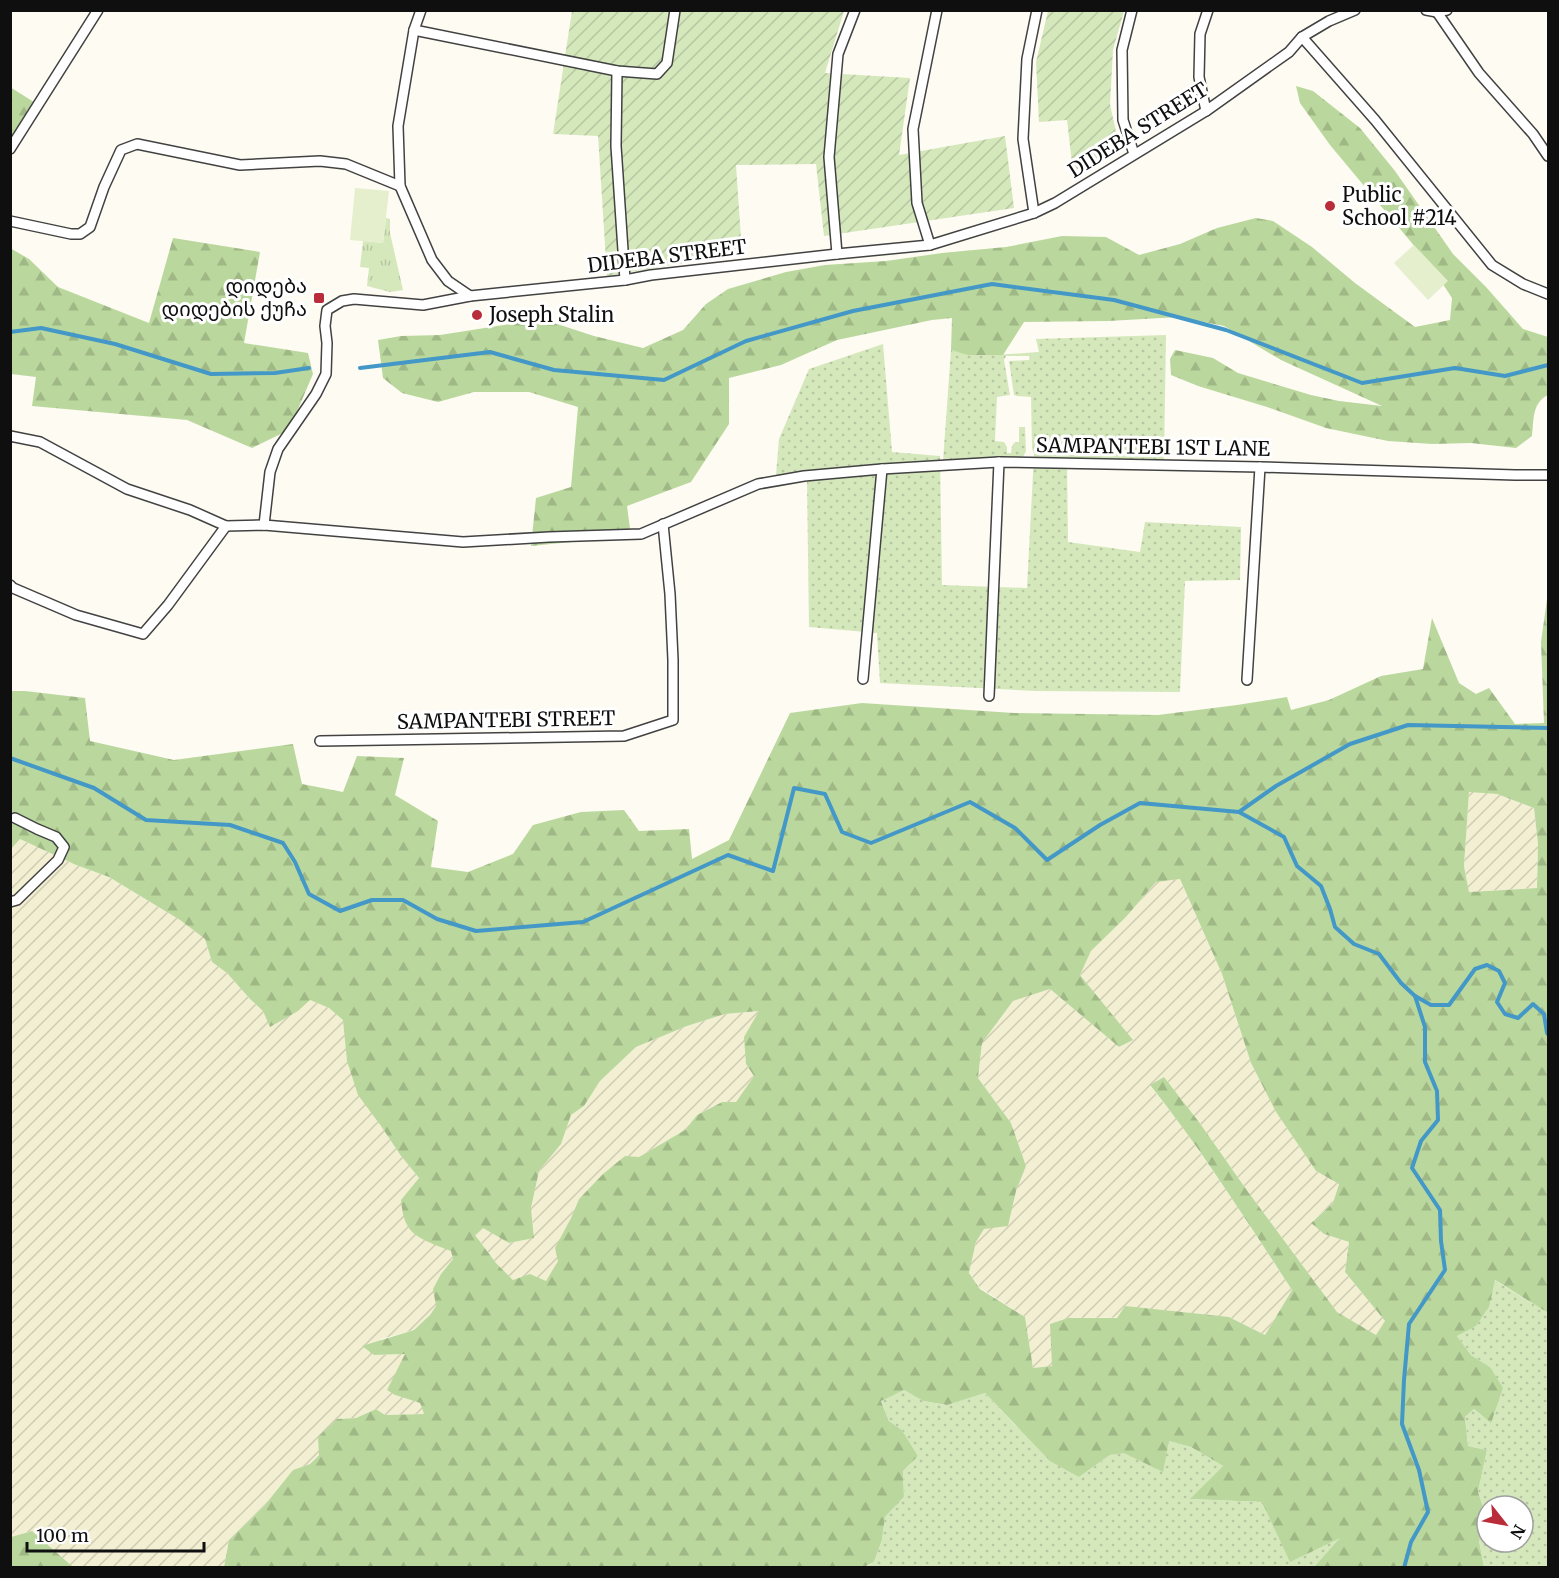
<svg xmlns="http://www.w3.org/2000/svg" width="1559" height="1578" font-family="Merriweather,'Noto Sans Georgian',serif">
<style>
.farmland{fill:url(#farmland-furrows)}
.grass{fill:url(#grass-dots);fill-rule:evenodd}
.forest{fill:url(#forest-firs);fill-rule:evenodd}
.park{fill:url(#park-tufts)}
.garden{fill:url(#garden-furrows)}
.pitch{fill:#e5efce}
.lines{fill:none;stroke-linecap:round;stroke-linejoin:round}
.stream{stroke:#4398c7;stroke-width:4}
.minor-casing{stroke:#424242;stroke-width:12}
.minor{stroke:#fff;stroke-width:9}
.poi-dot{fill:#b92d3a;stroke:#fff;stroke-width:2}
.labels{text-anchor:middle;stroke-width:6;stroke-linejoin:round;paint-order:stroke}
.street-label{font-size:20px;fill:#0f0f0f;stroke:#fff}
.poi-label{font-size:20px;fill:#0f0f0f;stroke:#fff;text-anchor:start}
</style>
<defs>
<pattern id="farmland-furrows" width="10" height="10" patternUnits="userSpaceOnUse" patternTransform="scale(1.5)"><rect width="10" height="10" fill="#f3efd3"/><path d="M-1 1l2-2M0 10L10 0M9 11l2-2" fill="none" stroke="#cfccb4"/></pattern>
<pattern id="grass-dots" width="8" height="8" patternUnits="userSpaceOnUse" patternTransform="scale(1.5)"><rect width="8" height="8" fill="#d5e8bc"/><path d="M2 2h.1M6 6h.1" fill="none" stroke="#b6c6a0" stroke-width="1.8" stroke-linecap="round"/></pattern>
<pattern id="forest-firs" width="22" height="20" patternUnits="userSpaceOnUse" patternTransform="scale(1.5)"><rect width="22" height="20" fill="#bad89d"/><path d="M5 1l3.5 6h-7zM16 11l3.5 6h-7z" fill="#9fb886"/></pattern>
<pattern id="park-tufts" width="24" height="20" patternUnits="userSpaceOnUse" patternTransform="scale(1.5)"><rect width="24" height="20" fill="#d5e8bc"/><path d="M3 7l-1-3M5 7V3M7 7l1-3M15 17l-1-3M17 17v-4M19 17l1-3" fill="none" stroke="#b6c6a0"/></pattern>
<pattern id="garden-furrows" width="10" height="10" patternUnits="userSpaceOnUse" patternTransform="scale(1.5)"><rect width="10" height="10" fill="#d5e8bc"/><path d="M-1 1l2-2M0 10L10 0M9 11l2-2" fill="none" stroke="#b6c6a0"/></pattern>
</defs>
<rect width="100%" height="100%" fill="#fefbf2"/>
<g class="farmland">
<polygon points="1469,791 1497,794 1534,808 1538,844 1537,888 1469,892 1464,866"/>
<polygon points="20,839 76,865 109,877 180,920 205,939 212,962 227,973 250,999 263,1011 298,1011 310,1000 329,1008 344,1020 347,1061 381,1126 401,1156 419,1178 424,1240 451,1250 453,1259 441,1274 436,1306 430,1315 414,1330 381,1339 374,1355 405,1354 395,1395 420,1403 424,1414 385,1415 376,1409 356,1418 337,1419 319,1454 310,1464 293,1470 264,1506 229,1540 224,1567 73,1567 32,1531 11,1537 10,849"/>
<polygon points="1180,879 1222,974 1251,1063 1276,1112 1316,1171 1339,1184 1333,1203 1311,1222 1324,1234 1349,1242 1345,1272 1385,1321 1377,1336 1337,1312 1246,1189 1199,1122 1164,1077 1150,1086 1178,1121 1233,1200 1292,1290 1265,1335 1229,1317 1068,1318 1052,1367 1033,1368 1025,1317 980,1288 969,1273 976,1242 984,1229 1016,1191 1026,1166 1011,1123 978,1078 982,1043 1013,1001 1050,989 1119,1047 1132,1040 1080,975 1091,951 1126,917 1157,881"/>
<polygon points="760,1011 746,1064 754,1076 736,1102 721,1102 697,1115 685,1130 639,1157 579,1199 571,1218 558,1261 546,1282 513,1280 496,1263 475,1235 483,1227 509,1243 534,1238 531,1208 539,1171 561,1144 571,1115 584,1106 600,1081 636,1047 687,1026 725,1014"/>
</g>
<g class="grass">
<path d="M1166,335l-2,124h-97l1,83 72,10 5,-30 96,5 -1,53 -55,1 -5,111 -145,-1 -155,-8 -3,-50 -68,-6 -2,-146 -32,6 4,-48 30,-70 74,-25 9,108 48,4 2,129 85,3 7,-134 -2,-6 -1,-51 -14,-1 -3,-1 -5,-34 20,-1 1,-4h-24l-2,4 6,35 -13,2 -2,44 9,1 3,5v6h4l1,-7 3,-4h4v-15h6l1,24 -3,6 -80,4 8,-111c29,8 59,4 88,2l-3,-13z"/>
<path d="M1494,1280l54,33v254h-64l-5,-26 8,-23 -9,-26 9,-42 -19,-4 -3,-29 9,-8 16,13v-55l-19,-12 -14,-19c30,-17 31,-24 37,-56zM1487,1506h36v36h-36z"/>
<polygon points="904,1390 923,1401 946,1405 985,1393 1016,1426 1079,1477 1110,1455 1169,1441 1191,1447 1223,1466 1191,1499 1262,1502 1342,1537 1314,1567 864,1568 874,1562 882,1540 885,1517 904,1497 903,1471 918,1456 902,1430 889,1421 881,1400"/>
</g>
<g class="forest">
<path d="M1296,86l17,5 47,37 35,43 58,83 33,33 37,42 25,8v58c-16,8 -14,24 -16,41l-16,12 -45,-5 -39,1 -44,-3 -62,-13 -59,-21 -69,-21 -27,-11 -1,-16 5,-9 38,8 25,15 73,22 28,6 43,5 -101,-46 -57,-34 -45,-9 -71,4 -84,1 -21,33h-35l-17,-5 1,-32 -20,2 -95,20 -56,25 -52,13v46l-38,58 -64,24 4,30 -100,10 5,-48 35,-11 7,-80 -49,-15h-55l-36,10 -36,-9 -19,-15 -5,-38 23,-4 39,-1 82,-13 32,1 40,13 49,12 40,-18 23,-26 22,-15 58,-17 39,-7 61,-4 56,-8 64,-6 56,-11 44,1 33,18 41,-11 37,-16 39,-10 17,3 39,26 43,36 60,44 35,-7 2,-22 -21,-32 -101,-121 -30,-42z"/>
<polygon points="10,87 37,104 11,140 10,140"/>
<polygon points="173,238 260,252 244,343 308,353 313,374 289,430 252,448 187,420 32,406 36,377 11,374 10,248 29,259 58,287 149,323"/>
<path d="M1548,592v721l-53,-33 -6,27 -13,19 -19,10 14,19 19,12 13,21 -12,35 -17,-14 -9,8 3,29 19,4 -9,42 9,26 -8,23 5,26h-170l26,-29 -50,24 -28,-60 -72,-3 33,-33 -32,-19 -22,-6 -6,31 -39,-19 -14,2 -31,22 -29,-16 -65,-68 -38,12 -24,-4 -19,-11 -23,11 8,20 13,9 16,26 -15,15 1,26 -19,20 -3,23 -8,22 -10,5h-640l5,-27 35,-34 29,-36 17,-6 9,-9 -1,-18 19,-18 19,-1 20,-9 9,6 39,-1 -4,-11 -25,-8 -8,-5 18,-36 -31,1 -12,-9 52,-16 16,-15 6,-9 -3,-17 8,-15 12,-15 -2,-8c-13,-5 -35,-12 -42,-23 -6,-8 -7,-19 -8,-28l18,-22 -18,-22 -20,-30 -23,-31 -11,-34 -4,-41 -14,-12 -19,-8 -12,11 -28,16 -7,-16 -13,-12 -23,-26 -15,-11 -7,-23 -25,-19 -71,-43 -33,-12 -56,-26 -9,10v-158h14l60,7 5,43 84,19 119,-16 9,40 41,8 14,-36 47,2 -9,37 43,26 -7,46 37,5 45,-18 20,-29 48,-13 43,-2 15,21 50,-2 3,30 37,-19 61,-127 72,-10 152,10 144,2 79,-10 50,-8 4,13 38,-10 52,-24 42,-7 9,-51 27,65 17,11 13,-6 26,36 29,-1 -3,-81zM1469,792l28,2 37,14 4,36 -1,44 -68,4 -5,-26zM1180,879l42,95 29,89 25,49 40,59 23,13 -6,19 -22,20 13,11 25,8 -4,30 40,49 -9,14 -39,-23 -91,-123 -47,-67 -35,-45 -14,8c52,65 96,135 142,205l-27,45 -36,-18 -104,-11 -8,12h-49l-18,6 2,42 -19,2 -8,-51 -45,-28 -11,-16 7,-31 8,-13 24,-3 8,-35 10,-25 -15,-43 -33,-45 4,-35 31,-42 37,-12 69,58 14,-7 -53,-65 11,-24 35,-34 30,-35zM759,1011l-15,26 2,27 8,12 -18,26h-14l-25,13 -12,15 -46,27 -14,-1 -22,18 -24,25 -8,19 -16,30 3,13 -12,20 -16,-7 -17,6 -17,-17 -21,-28 8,-7 26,15 25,-5 -3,-30 8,-37 22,-27 10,-29 13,-9 16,-25 36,-34 51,-21 38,-12z"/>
<polygon points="32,1531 73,1567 11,1567 11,1537"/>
</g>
<polygon class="park" points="386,218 390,219 390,233 403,290 390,292 367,286 369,268 360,267 363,241 383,243"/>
<g class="garden">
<polygon points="572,11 844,11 825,73 910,78 899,155 1005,136 1014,208 824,236 816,164 736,165 742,253 607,276 598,136 553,134"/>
<polygon points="1048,11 1124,11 1113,50 1110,104 1119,146 1073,172 1067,120 1039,122 1036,62"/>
</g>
<g class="pitch">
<polygon points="355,188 389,191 383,243 350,240"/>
<polygon points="1414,245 1448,281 1428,300 1394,263"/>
</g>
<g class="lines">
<g class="stream">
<polyline points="10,332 41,328 115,344 211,374 275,373 309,368"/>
<polyline points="360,368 490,352 554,370 664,380 746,341 853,311 992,284 1114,300 1226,330 1362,383 1455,368 1505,376 1548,365"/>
<polyline points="10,758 94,788 146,820 230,825 283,843 295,862 309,894 340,911 372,900 403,900 437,919 476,931 583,922 728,855 773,871 794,788 825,794 842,832 871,843 970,802 1015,828 1047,860 1100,825 1140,803 1239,812 1284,837 1297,866 1321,886 1330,909 1335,927 1354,944 1379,954 1401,983 1415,996 1431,1005 1449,1005 1475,969 1487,965 1499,971 1505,983 1497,1002 1505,1014 1518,1018 1533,1004 1544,1014 1547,1033 1548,1034"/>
<polyline points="1239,812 1276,786 1350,744 1408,725 1548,728"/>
<polyline points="1404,1568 1411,1542 1428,1512 1419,1470 1402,1424 1404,1380 1409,1324 1445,1270 1441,1241 1440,1210 1412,1168 1421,1141 1438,1120 1437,1091 1425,1062 1425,1027 1415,996"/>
</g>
<g class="minor-casing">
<g id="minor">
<polyline points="421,10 414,30 398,126 400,186 432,260 448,281 470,296"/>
<polyline points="1132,10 1122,50 1123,120 1134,154"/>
<polyline points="1426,10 1437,12 1447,10"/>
<polyline points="1437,12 1479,73 1533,134 1548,156"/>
<polyline points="414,30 617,71 657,74 667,63 675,10"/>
<polyline points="1302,37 1375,120 1492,265 1523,284 1548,294"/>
<polyline points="617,71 616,146 625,280"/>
<polyline points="1206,111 1199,77 1200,34 1208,10"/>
<polyline points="10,149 98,10"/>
<polyline points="1034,213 1023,139 1027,59 1037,10"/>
<polyline points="10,221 71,234 80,234 90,227 104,187 121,150 137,144 240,165 320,161 346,164 400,186"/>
<polyline points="930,245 917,203 913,129 937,10"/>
<polyline points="837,254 829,157 838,54 855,10"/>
<polyline points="10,436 40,442 127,489 190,510 226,526 264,525 463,542 549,537 641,534 758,484 804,476 882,469 999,462 1260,467 1515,475 1548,475"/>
<polyline points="264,525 270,472 278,449 316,394 326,374 327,343 325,326 327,310 342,301 354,299 423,305 470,296 625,280 651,275 837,254 930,245 1034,213 1055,203 1206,111 1289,52 1302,37 1329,21 1355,10"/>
<polyline points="10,585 13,588 76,615 143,634 168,605 226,526"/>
<polyline points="863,679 882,469"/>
<polyline points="1247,680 1260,467"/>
<polyline points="989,696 999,462"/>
<polyline points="320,741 624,736 673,720 673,660 670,594 663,524"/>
<polyline points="10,902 17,900 58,860 64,847 56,837 37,829 15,818"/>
</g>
</g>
<use href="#minor" class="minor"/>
</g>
<g class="poi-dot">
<circle cx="1330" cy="206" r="6"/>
<rect x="313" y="292" width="12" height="12" rx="3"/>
<circle cx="477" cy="315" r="6"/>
</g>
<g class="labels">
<g class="street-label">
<text transform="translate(1138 130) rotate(-32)" y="7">DIDEBA STREET</text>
<text transform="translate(667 256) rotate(-7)" y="7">DIDEBA STREET</text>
<text transform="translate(1153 447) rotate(1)" y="7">SAMPANTEBI 1ST LANE</text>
<text transform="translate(506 720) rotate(-1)" y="7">SAMPANTEBI STREET</text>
</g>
<g class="poi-label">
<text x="1342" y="202">Public<tspan x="1342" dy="23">School #214</tspan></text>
<text x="307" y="293" text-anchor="end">დიდება<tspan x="307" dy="23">დიდების ქუჩა</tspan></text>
<text x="489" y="322">Joseph Stalin</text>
</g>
</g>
<rect width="1559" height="1578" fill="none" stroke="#0f0f0f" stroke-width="24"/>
<g transform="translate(1505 1524) rotate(121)"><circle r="28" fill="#ffffff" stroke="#9f9f9f" stroke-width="1.5"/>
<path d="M0-4.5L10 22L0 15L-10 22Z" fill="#b92d3a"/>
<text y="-9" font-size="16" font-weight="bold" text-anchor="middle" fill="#0f0f0f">N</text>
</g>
<path d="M27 1542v9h177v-9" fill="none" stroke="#0f0f0f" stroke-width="3"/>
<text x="36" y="1542" font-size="18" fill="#0f0f0f" stroke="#ffffff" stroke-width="4.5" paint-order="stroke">100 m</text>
</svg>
